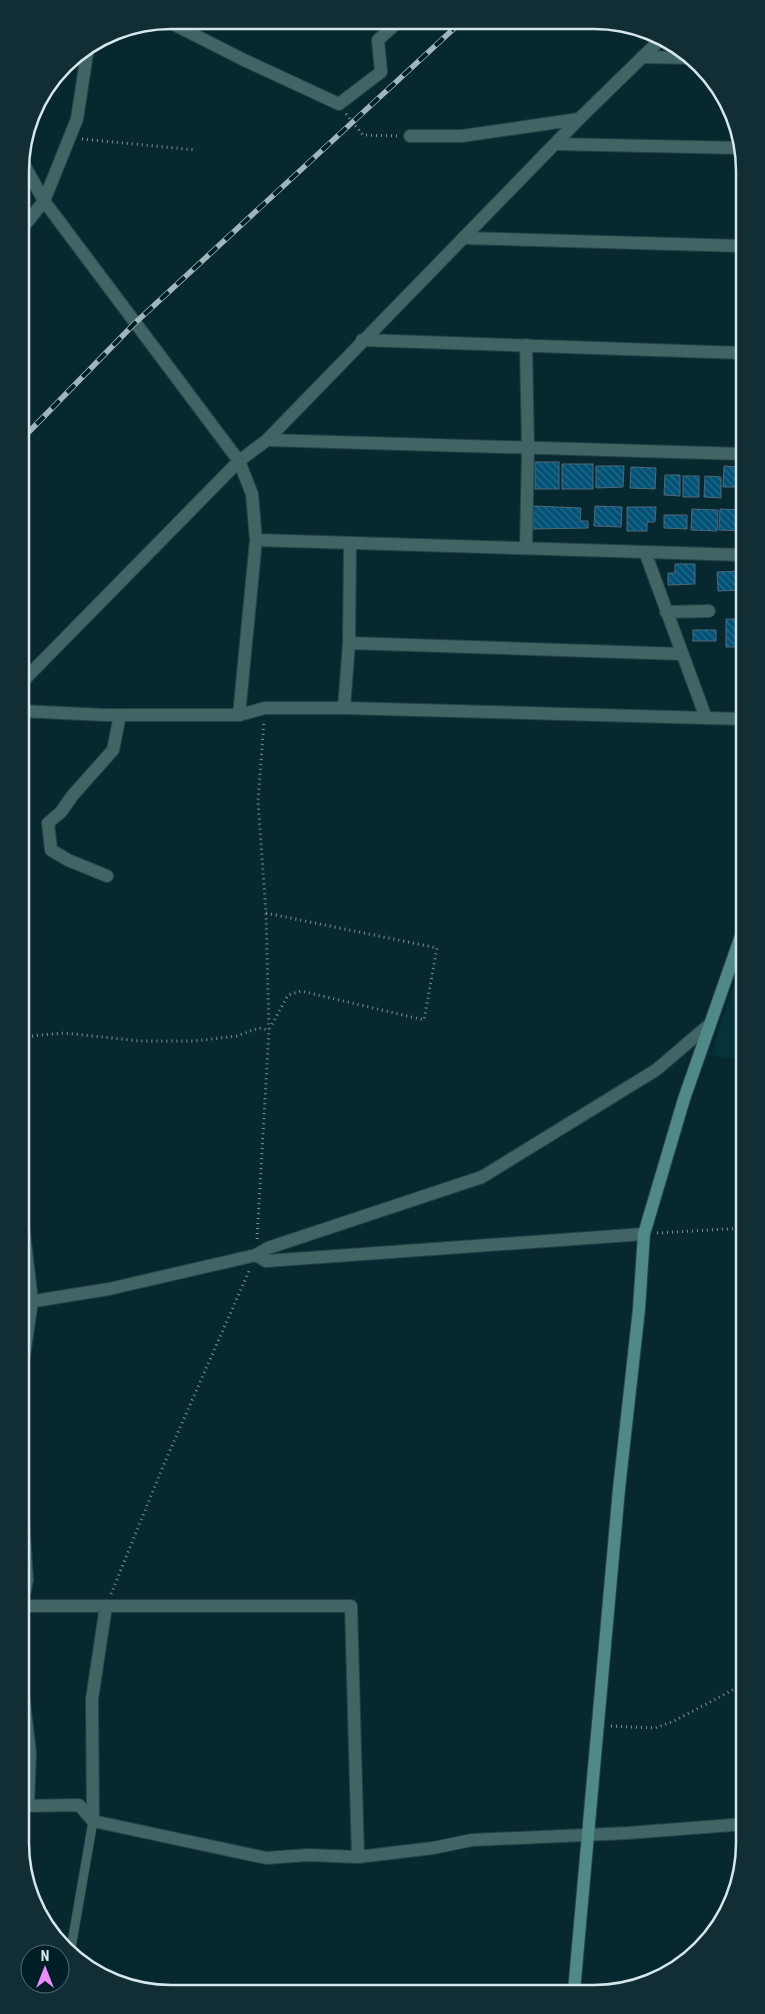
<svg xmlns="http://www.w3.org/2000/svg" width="765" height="2014" font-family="'Roboto Condensed',sans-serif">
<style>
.built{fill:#05323b}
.building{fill:url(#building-back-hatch);stroke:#506878}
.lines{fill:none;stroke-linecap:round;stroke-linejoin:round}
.lane-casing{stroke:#254349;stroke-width:10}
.street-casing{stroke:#254349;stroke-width:14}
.secondary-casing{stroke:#254349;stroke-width:14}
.path{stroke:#799197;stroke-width:3;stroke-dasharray:1 4;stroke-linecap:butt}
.lane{stroke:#416564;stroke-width:9}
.street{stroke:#416564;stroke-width:12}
.secondary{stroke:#4f8a89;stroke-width:12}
.rail-casing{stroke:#a1b6bb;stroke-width:5.5}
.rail{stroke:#001e25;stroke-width:4;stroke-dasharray:11;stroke-linecap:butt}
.rim{fill:none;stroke:#d6e7ec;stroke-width:2.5}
</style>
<defs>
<pattern id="building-back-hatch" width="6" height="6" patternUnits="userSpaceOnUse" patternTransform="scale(1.25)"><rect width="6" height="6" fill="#025277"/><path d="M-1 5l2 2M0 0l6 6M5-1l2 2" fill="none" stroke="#266b8a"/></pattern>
</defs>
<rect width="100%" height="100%" fill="#08282f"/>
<polygon class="built" points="743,957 743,1060 711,1055"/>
<g class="building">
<rect x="535" y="462" width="24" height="27"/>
<rect x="562" y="464" width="31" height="25"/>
<polygon points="596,466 624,466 623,487 596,488"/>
<polygon points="724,466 743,467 743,487 723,487"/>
<polygon points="631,467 656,468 655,489 630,488"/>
<polygon points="665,475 680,475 680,496 664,495"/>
<rect x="683" y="476" width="16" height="21"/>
<polygon points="705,476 721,477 721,498 704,497"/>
<polygon points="533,506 581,508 580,521 588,521 588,528 533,529"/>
<polygon points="595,506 622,507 621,527 594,526"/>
<polygon points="627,507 656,507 655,522 647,522 647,531 627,531"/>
<polygon points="692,509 718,510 717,531 691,530"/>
<polygon points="720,509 743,510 743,531 719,530"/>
<polygon points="664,515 687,515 687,529 664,528"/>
<polygon points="675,564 695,564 695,584 668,585 668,573 675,573"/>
<polygon points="743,571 743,590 718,591 717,572"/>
<rect x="726" y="619" width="17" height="28"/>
<rect x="693" y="630" width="23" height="11"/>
</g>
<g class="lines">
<g class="lane-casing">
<polyline id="lane" points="70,1954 93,1821"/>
</g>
<g class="street-casing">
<g id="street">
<polyline points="167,21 244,60 339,104 381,72 378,40 399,21"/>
<polyline points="642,57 694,58"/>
<polyline points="410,136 462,136 579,119"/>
<polyline points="555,144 742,148"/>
<polyline points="21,159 44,201 239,461 252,494 256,540 239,715"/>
<polyline points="20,231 44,201 77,119 88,47"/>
<polyline points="463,238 742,246"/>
<polyline points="362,340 742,353"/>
<polyline points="526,345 528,449 526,548"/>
<polyline points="267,440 743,454"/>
<polyline points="256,540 743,555"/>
<polyline points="645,552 706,718"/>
<polyline points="666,612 709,611"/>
<polyline points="349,643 681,654"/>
<polyline points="21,683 239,461 267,440 579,119 663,37"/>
<polyline points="344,708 349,643 350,544"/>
<polyline points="21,711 105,715 239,715 265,708 344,708 743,719"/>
<polyline points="107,876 68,860 51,850 48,823 61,812 72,796 113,750 120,715"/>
<polyline points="22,1216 32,1301 22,1370"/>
<polyline points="256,1255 266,1261 644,1234"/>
<polyline points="22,1303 109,1289 256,1255 268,1248 482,1177 656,1070 710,1024"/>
<polyline points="22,1501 27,1580 23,1599"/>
<polyline points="23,1606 351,1606 358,1857"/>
<polyline points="23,1693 30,1753 28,1805"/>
<polyline points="23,1806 79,1805 93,1821 266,1858 308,1855 358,1857 433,1848 472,1840 628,1833 745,1824"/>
<polyline points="93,1821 92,1699 106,1606"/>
</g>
</g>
<g class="secondary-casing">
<polyline id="secondary" points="574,1991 619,1489 639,1309 644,1234 684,1099 743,930"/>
</g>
<g class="path">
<polyline points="346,114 363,135 397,136"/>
<polyline points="82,139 196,150"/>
<polyline points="266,913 437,948 424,1020 301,991 288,995 270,1028"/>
<polyline points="22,1037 64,1033 140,1041 194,1041 237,1036 259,1028 269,1030"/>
<polyline points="657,1233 744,1228"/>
<polyline points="257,1239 269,1030 266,913 258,801 264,721"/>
<polyline points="111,1594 164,1464 249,1271"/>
<polyline points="611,1726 655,1728 674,1721 744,1684"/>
</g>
<use href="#lane" class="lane"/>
<use href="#street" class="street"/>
<use href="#secondary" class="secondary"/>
<g class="rail-casing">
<polyline id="rail" points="21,440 135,323 461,22"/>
</g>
<use href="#rail" class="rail"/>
</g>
<path d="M0 0H765V2014H0ZM171 29H594A142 142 0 0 1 736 171V1843A142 142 0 0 1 594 1985H171A142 142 0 0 1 29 1843V171A142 142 0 0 1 171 29Z" fill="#112e35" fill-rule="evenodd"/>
<path class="rim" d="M171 29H594A142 142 0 0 1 736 171V1843A142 142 0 0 1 594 1985H171A142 142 0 0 1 29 1843V171A142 142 0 0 1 171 29Z"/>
<g transform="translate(45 1969)"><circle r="24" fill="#001e25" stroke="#566e75"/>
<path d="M0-4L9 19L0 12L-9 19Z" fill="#ec8cfb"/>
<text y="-8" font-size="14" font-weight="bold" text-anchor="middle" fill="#d6e7ec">N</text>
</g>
</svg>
